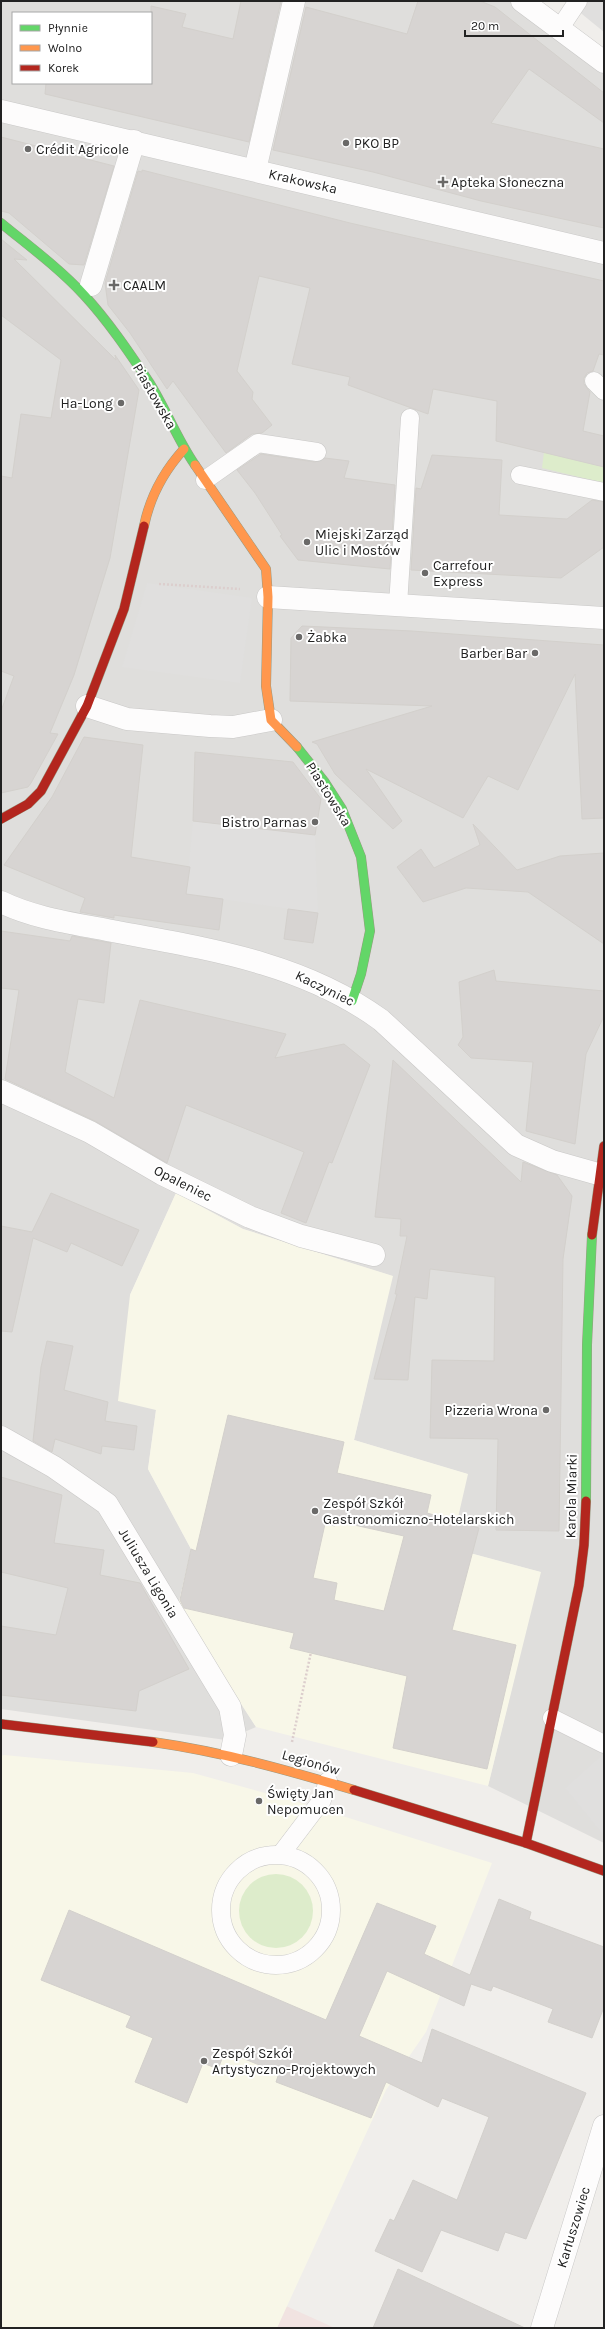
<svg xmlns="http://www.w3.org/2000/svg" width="605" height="2329" font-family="Karla,sans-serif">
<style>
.residential{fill:#dfdedc;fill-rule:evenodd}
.commercial{fill:#f1e3e1}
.education{fill:#f8f7e8}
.grass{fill:#ddeccb}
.parking{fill:#e0dfde}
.building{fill:#d7d4d2;stroke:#d3d0cc;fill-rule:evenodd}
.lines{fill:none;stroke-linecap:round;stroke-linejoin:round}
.lane-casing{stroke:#c9c8c7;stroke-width:19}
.street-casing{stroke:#c9c8c7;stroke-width:23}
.fast-casing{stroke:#999a82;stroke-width:10}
.slow-casing{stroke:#999a82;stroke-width:10}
.jam-casing{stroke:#999a82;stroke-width:10}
.path{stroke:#dccecd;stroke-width:2.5;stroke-dasharray:2 2;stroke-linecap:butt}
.lane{stroke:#fdfcfc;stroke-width:18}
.street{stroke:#fdfcfc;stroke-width:22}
.fast{stroke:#63d668;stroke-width:9}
.slow{stroke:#ff974d;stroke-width:9}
.jam{stroke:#b3261e;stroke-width:9}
.poi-dot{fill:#6a6968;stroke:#fff;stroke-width:1.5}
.labels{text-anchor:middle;stroke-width:4;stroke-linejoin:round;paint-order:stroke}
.poi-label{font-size:14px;fill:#222;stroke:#fff;text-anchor:start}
.street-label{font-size:14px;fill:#222;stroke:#fff}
</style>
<rect width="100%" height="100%" fill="#f0eeeb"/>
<path class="residential" d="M1,1h538l65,47v1795l-116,-57 52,-214 -89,-24 16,-74 -113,-34 38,-164 -149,-47 -67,-36 -46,102 26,115 -8,59 43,80 -13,57 78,121 -30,13 -225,-31zM13,13h138v70h-138z"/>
<polygon class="commercial" points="286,2306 335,2328 277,2328"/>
<g class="education">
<polygon points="176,1193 243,1229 393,1276 354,1440 468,1474 451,1548 541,1572 488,1786 256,1727 178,1606 191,1549 148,1469 156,1410 118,1401 130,1295"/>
<polygon points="4,1755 193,1773 301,1803 492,1863 426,2032 386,2090 277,2328 1,2328 1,1756"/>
</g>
<g class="grass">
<polygon points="544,452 604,467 604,483 542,468"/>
<circle cx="276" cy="1911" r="37"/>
</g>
<g class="parking">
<polygon points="566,1 604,1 604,32"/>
<polygon points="147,583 252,598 240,683 122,667"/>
<polygon points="193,821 315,835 318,913 186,894"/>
<polygon points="604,1753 604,1836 565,1788"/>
</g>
<g class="building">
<polygon points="241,1 281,1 249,142 45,94 46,83 151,83 151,6 186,14 182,27 233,39"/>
<polygon points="418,1 480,1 495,7 604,93 604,123 529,69 491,123 604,149 604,228 481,201 373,172 273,150 306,7 407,34"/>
<polygon points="1,137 114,166 84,265 69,264 9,213 1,211"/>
<polygon points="142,170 350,223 604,281 604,355 599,354 593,371 587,373 584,378 584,384 590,392 583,431 604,436 604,467 496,441 497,401 433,389 428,414 348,385 350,377 292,364 310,288 259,276 237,371 253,392 252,399 272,425 262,433 252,434 226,453 173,381 167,389 130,333 108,305 105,283 138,171 142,172"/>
<polygon points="1,239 27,260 14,259 116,360 115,355 139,390 110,558 74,675 50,733 58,734 31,783 28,787 1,793 1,711 14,676 1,671 1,476 12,478 21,414 51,418 61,360 1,315"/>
<polygon points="261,454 315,462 325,458 349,461 344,478 395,485 390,569 298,560 280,536 282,535 255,493 237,470"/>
<polygon points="432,455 502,460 499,515 567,519 592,500 604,502 604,547 561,578 411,570 416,488 421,489"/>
<polygon points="302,626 412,631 604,645 604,818 582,819 575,674 518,790 488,776 463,818 366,769 402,821 393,829 335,774 317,744 312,742 432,706 290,701 291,638"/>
<polygon points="84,737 143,745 131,857 190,867 186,894 223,899 219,930 114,915 114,918 80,912 85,898 4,865 52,797"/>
<polygon points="195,752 293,762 321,799 315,835 193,821"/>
<polygon points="473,824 517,870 560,856 604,853 604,944 528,892 466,888 423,902 397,867 421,849 434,868 480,845"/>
<polygon points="288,909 318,913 313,943 284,939"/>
<polygon points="1,931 70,941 72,936 111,943 104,1003 78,999 65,1072 114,1098 140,1000 286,1034 275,1058 344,1044 370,1065 332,1163 329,1162 306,1223 281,1213 304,1152 186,1105 167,1163 95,1121 5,1079 19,990 1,988"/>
<polygon points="494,970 496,981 604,991 604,1016 586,1054 575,1144 526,1131 533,1062 471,1058 458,1045 463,1037 459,982"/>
<polygon points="393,1060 521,1182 523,1162 557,1175 572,1196 563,1259 559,1531 496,1530 498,1439 430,1438 432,1360 494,1361 495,1277 430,1269 427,1299 415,1297 408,1380 374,1379 397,1294 395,1294 407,1236 400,1236 401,1219 375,1217"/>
<polygon points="51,1193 139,1230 122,1266 71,1243 67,1252 33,1238 12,1332 1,1331 1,1226 32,1232"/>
<polygon points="47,1341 73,1346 64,1390 108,1402 105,1421 137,1426 134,1450 102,1446 101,1454 55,1439 52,1452 33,1441 41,1367"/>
<path d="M228,1415l116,27 -7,31 94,22 -4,18 52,15 -27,102 64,15 -29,124 -94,-21 14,-72 -117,-28 4,-15 -110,-25 -4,-8 11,-51 5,2zM336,1521l68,15 -20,75 -50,-11 3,-17 -24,-5 12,-54 10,2z"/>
<polygon points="1,1477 62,1495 54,1543 104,1550 100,1575 140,1583 189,1669 139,1691 136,1711 1,1695 1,1626 56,1635 68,1588 1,1572"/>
<polygon points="499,1899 531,1912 529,1919 604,1947 604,2007 592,2038 548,2022 553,2009 493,1986 491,1991 471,1984 464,2006 387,1971 359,2036 422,2063 432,2029 586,2093 526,2239 505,2232 498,2251 441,2230 422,2272 375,2251 390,2219 394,2221 413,2180 457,2200 489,2117 442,2098 438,2107 386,2082 371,2118 276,2082 279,2073 225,2051 218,2069 203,2063 187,2103 135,2082 153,2038 126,2027 131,2016 41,1980 69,1910 326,2020 377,1903 436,1926 424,1954 470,1975"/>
<polygon points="398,2269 525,2328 373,2328"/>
</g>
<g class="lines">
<g class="lane-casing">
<g id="lane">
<polyline points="560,28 578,1"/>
<polyline points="594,381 604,391"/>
<polyline points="520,475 604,492"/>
<polyline points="205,480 258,443 317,452"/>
<polyline points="398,605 410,418"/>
<polyline points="552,1718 604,1744"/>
<polyline points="281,1854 322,1800 328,1781"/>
<circle cx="276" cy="1910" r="55"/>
</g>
</g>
<g class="street-casing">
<g id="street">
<polyline points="522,1 604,62"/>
<polyline points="1,111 604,253"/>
<polyline points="255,170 294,1"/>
<polyline points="91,285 134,141"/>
<polyline points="268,597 604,618"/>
<polyline points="87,706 127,719 210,726 233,727 271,720"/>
<path d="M1,902c33,16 70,21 106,28 95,18 193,31 274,90l135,125 36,16 46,13"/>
<polyline points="1,1091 90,1132 162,1174 250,1217 301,1236 374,1255"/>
<polyline points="1,1437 54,1467 107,1504 230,1707 235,1735 231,1755"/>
<polyline points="542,2328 604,2126"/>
</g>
</g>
<g class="fast-casing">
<g id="fast">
<path d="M1,223c28,23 58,45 83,72 24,26 45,57 65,87 17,27 28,57 46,83"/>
<polyline points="297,747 324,781 342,809 361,857 370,931 361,974 352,1001"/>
<polyline points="586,1501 587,1345 592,1235"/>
</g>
</g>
<g class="slow-casing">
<g id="slow">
<polyline points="195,465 266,569 268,597 266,686 271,720 297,747"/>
<path d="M144,526c6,-29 20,-55 40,-77"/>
<path d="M153,1742c70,10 134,28 201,48"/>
</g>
</g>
<g class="jam-casing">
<g id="jam">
<polyline points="1,819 28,804 41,791 87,706 124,609 144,526"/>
<polyline points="592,1235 604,1146"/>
<polyline points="1,1724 153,1742"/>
<polyline points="354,1790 526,1843 604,1871"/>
<polyline points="526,1843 579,1585 584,1545 586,1501"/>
</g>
</g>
<g class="path">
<polyline points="159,584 240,589"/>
<polyline points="292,1742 311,1652"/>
</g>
<use href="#lane" class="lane"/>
<use href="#street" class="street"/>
<use href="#fast" class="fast"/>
<use href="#slow" class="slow"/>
<use href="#jam" class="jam"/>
</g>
<g class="poi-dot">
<circle cx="346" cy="143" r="4"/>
<circle cx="28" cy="149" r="4"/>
<path d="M441 176h4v4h4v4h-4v4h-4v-4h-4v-4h4z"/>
<path d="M112 279h4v4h4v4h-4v4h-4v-4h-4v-4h4z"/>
<circle cx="121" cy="403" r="4"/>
<circle cx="307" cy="542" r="4"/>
<circle cx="425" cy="573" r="4"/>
<circle cx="299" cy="637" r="4"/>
<circle cx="535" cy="653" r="4"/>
<circle cx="315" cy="822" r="4"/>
<circle cx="546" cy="1410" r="4"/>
<circle cx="315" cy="1511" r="4"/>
<circle cx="259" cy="1801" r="4"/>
<circle cx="204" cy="2061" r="4"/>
</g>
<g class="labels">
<g class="poi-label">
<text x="354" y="148">PKO BP</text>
<text x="36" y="154">Crédit Agricole</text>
<text x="451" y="187">Apteka Słoneczna</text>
<text x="123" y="290">CAALM</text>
<text x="113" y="408" text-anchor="end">Ha-Long</text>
<text x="315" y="539">Miejski Zarząd<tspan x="315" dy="16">Ulic i Mostów</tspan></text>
<text x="433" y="570">Carrefour<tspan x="433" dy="16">Express</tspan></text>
<text x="307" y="642">Żabka</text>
<text x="527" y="658" text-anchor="end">Barber Bar</text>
<text x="307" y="827" text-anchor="end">Bistro Parnas</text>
<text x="538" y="1415" text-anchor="end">Pizzeria Wrona</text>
<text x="323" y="1508">Zespół Szkół<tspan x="323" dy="16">Gastronomiczno-Hotelarskich</tspan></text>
<text x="267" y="1798">Święty Jan<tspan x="267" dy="16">Nepomucen</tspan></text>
<text x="212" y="2058">Zespół Szkół<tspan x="212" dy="16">Artystyczno-Projektowych</tspan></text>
</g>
<g class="street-label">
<text transform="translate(303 181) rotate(13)" y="5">Krakowska</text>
<text transform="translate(155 396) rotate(60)" y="5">Piastowska</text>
<text transform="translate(329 794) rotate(58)" y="5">Piastowska</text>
<text transform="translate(325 988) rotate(26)" y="5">Kaczyniec</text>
<text transform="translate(183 1183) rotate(27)" y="5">Opaleniec</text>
<text transform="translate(571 1496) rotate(-89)" y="5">Karola Miarki</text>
<text transform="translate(149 1573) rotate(59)" y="5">Juliusza Ligonia</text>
<text transform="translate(311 1762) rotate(16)" y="5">Legionów</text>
<text transform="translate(573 2227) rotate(-73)" y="5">Karłuszowiec</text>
</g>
</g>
<rect width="605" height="2329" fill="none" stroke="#222222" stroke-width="4"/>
<rect x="12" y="12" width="140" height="72" fill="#ffffff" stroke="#a7a7a7"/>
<rect x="20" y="25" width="20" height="6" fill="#63d668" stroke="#a7a7a7"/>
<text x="48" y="32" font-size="12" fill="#222222">Płynnie</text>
<rect x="20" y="45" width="20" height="6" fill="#ff974d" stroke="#a7a7a7"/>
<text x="48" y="52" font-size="12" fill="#222222">Wolno</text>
<rect x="20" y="65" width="20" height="6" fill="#b3261e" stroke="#a7a7a7"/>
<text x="48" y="72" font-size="12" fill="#222222">Korek</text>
<path d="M465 30v6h98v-6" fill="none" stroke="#222222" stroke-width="2"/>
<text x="471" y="30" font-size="12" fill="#222222" stroke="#ffffff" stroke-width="3" paint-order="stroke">20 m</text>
</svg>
